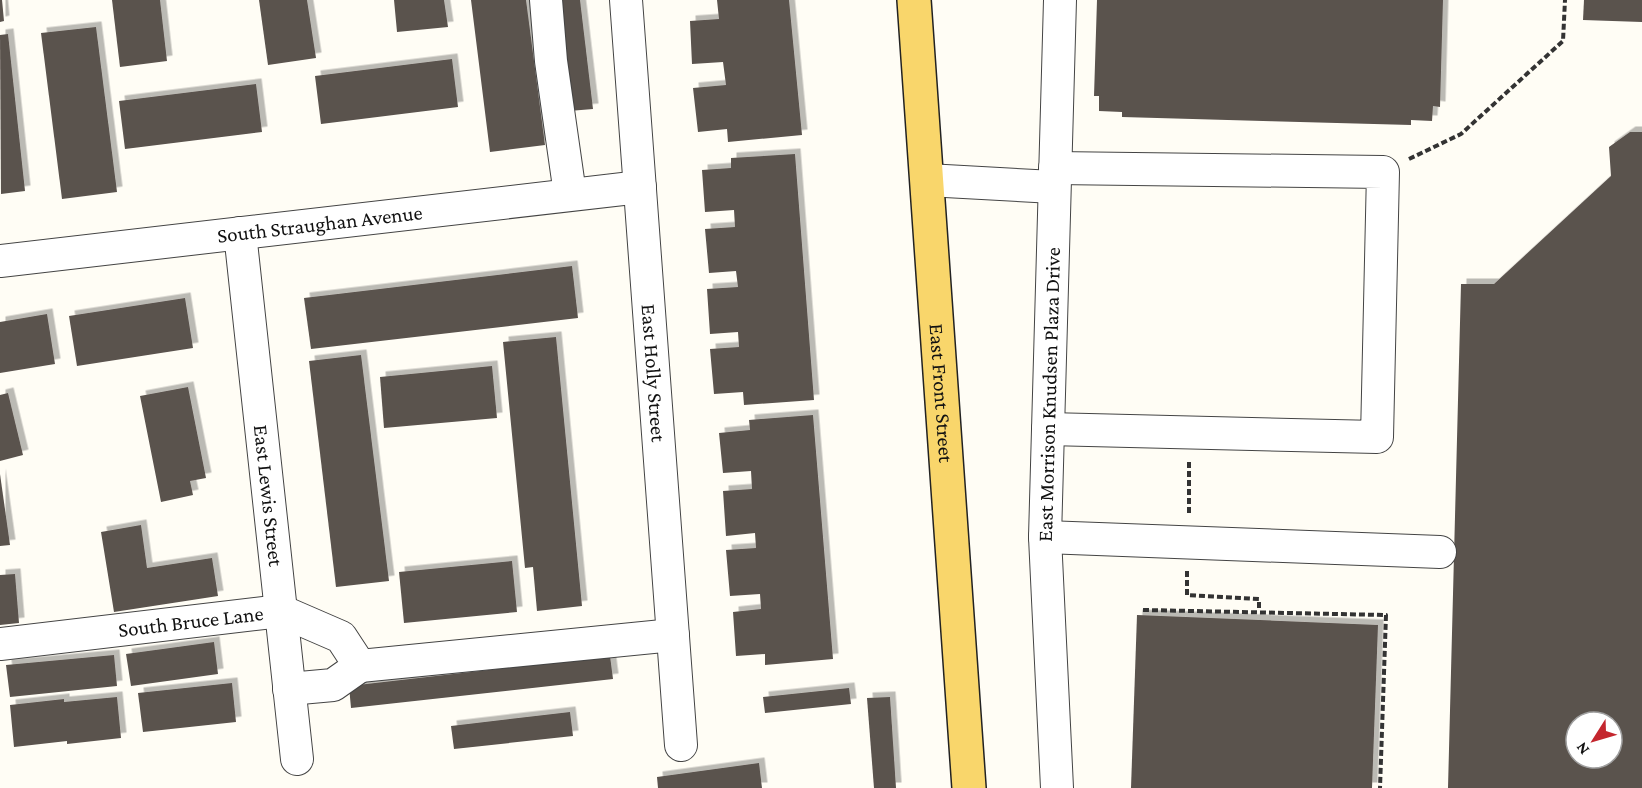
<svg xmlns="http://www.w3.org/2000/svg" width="1642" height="788" font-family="'Crimson Pro',serif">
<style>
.building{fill:#5a524d;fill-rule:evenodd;filter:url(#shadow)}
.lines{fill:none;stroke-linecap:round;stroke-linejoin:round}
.minor-casing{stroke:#444;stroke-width:34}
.major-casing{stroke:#222;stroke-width:36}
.path{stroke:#333;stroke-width:4;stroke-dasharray:6 3;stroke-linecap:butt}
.minor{stroke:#fff;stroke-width:32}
.major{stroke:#f9d66b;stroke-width:33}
.labels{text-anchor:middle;stroke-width:6;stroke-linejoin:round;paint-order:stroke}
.street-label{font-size:21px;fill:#111;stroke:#fff}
</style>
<defs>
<filter id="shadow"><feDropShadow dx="5.5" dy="-5.5" stdDeviation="0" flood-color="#0004"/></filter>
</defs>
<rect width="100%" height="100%" fill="#fffdf5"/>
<g class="building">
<polygon points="0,0 2,0 4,21 0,22"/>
<polygon points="112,0 160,0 167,61 120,67"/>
<polygon points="259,0 307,0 316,58 268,65"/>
<polygon points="394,0 444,0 448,27 397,32"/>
<polygon points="471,0 526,0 545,145 490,152"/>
<polygon points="556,0 580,0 593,109 569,111"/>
<polygon points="717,0 789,0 802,135 728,142 727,129 698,132 693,88 726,85 723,62 692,64 690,21 719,19"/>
<polygon points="1097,0 1443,0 1440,107 1433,106 1432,121 1411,120 1411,125 1122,117 1122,112 1099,111 1099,96 1094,96"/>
<polygon points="1584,0 1642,0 1642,22 1583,20"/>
<polygon points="96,27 117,192 62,199 41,33"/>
<polygon points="8,34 25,191 1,194 0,35"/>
<polygon points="452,59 458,107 321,124 315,76"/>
<polygon points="256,84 262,132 125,149 119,101"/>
<path d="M1630,132h12v656h-194l13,-504h33l117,-108 -2,-29zM1576,722h36v36h-36z"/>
<polygon points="795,154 814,400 744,405 743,392 714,394 710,349 739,347 738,332 710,334 707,289 738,287 736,271 709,273 705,229 735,227 734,210 705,212 702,170 731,168 731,158"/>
<polygon points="572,266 578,318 311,349 304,298"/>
<polygon points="185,298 193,348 77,366 69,316"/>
<polygon points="47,314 55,364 0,373 0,322"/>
<polygon points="556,337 582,606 537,611 533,567 525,568 503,342"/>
<polygon points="361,355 389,581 336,587 309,361"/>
<polygon points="492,366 497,418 384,428 380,377"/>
<polygon points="188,387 206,478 190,481 193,495 161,502 140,396"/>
<polygon points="8,393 23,455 0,461 0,395"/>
<polygon points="813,415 833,659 765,665 765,654 736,656 733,612 761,609 760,594 730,596 726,550 756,548 755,533 726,536 723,491 752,489 751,471 723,473 719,433 750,430 749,420"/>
<polygon points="0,474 10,545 0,546"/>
<polygon points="141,525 147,568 212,558 218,596 114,612 101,532"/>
<polygon points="512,561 517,612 404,623 399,572"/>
<polygon points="15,574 19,623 0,625 0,575"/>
<polygon points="1137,615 1378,625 1372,788 1131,788"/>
<polygon points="214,642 218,674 131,686 126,654"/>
<polygon points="114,655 117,686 10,697 6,665"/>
<polygon points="610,656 613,679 351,708 349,686"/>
<polygon points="232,683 236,722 143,732 138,693"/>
<polygon points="849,688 851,704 765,713 763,697"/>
<polygon points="117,697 121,738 67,744 67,741 14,747 10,705 64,699 64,702"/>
<polygon points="890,697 896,788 874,788 867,698"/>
<polygon points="570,712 573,736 454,749 451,726"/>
<polygon points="759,763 762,788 658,788 657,777"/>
</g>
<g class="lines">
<g class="minor-casing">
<g id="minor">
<polyline points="546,0 551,61 570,194"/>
<path id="s1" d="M626,0l55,745"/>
<polyline points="927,180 1054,187"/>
<path id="s2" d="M240,233l57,526"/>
<path id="s3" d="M0,261l640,-74"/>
<polyline points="1048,429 1377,437 1383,172 1055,168"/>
<polyline points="1045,537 1440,552"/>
<path id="s4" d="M0,644l281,-33 60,26 19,29 -27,19 -44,4"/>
<polyline points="360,666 673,635"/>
<path id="s5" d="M1057,788l-12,-251 15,-537"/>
</g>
</g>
<g class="major-casing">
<g id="major">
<path id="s6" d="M914,0l55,788"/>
</g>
</g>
<g class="path">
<polyline points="1409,159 1461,134 1563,41 1565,0"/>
<polyline points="1189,513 1189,460"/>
<polyline points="1187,571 1187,595 1259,599 1259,611"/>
<polyline points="1143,610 1386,615 1380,788"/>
</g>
<use href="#minor" class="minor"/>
<use href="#major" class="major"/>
</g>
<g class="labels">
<g class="street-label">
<text dy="7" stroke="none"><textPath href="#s3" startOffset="322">South Straughan Avenue</textPath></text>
<text dy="7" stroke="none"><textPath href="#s1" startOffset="374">East Holly Street</textPath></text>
<text dy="7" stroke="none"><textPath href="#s6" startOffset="394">East Front Street</textPath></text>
<text dy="7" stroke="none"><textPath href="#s5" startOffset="394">East Morrison Knudsen Plaza Drive</textPath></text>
<text dy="7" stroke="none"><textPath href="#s2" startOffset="264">East Lewis Street</textPath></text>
<text dy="7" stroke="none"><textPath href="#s4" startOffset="192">South Bruce Lane</textPath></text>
</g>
</g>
<g transform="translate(1594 740) rotate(233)"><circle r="28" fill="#ffffff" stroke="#a0a0a0" stroke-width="1.5"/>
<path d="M0-4.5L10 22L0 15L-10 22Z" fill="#c4262e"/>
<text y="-9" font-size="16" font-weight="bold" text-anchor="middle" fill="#111111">N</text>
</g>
</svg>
